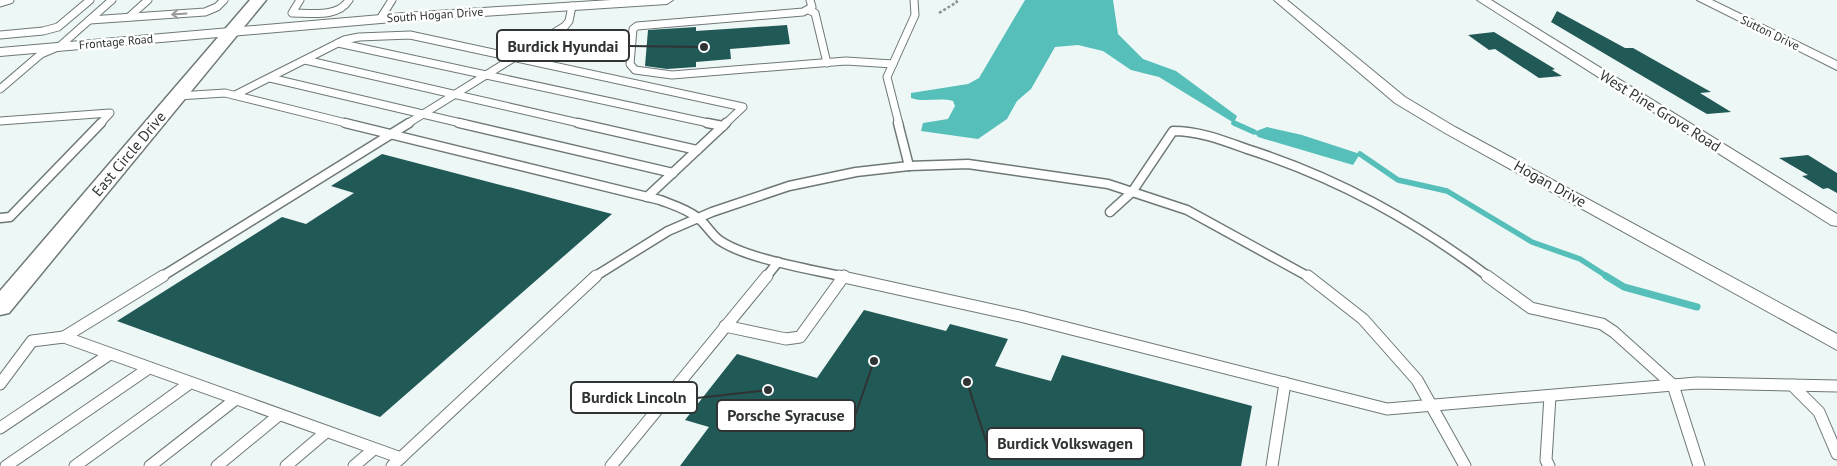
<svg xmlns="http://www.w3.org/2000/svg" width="1837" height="466" font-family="'PT Sans',sans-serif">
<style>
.water{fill:#56bfb9}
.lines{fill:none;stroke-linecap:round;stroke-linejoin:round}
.stream-far2{stroke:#56bfb9;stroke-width:4.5}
.stream-far1{stroke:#56bfb9;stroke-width:5.5}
.stream{stroke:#56bfb9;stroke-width:7}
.building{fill:#215956}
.service-far2-casing{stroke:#6e7877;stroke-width:9}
.service-far1-casing{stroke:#6e7877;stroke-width:11}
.service-casing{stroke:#6e7877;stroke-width:13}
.minor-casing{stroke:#6e7877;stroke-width:2}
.tertiary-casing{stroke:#6e7877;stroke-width:3}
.path{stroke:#8e9595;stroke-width:2.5;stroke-dasharray:3 2;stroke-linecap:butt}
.service-far2{stroke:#fff;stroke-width:7}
.service-far1{stroke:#fff;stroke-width:8}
.service{stroke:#fff;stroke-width:11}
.minor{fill:#fff;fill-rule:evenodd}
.tertiary{fill:#fff;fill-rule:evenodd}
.oneway{stroke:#979999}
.labels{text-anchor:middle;stroke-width:5;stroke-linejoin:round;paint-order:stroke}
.far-street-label{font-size:12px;fill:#2f3333;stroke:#fff}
.street-label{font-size:15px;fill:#2f3333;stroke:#fff}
.leader{fill:none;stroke:#2f3333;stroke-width:2}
.callout-dot{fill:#2f3333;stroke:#fff;stroke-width:2}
.callout{fill:#fff;stroke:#2f3333;stroke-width:2}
.callout-label{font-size:16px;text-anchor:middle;font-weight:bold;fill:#2f3333}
</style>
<rect width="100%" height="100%" fill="#ecf7f6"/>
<g class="water">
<path d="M1025,0h88l5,34 25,25 33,12 61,45 -3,7 -75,-46 -28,-7 -28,-19 -25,-6 -23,2 -24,42 -14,12 -10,18 -29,20 -57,-8 2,-8 25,-4 7,-13 -2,-5c-14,-4 -28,2 -42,-3v-5l57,-9 11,-6z"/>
<polygon points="1267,127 1302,135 1360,154 1353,165 1258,137 1254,132"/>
</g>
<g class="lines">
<polyline class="stream-far2" points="1234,123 1236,124"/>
<g class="stream-far1">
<polyline points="1234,123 1254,132"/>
<polyline points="1360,154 1398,180 1447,191 1532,242 1580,259 1608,277"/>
</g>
<polyline class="stream" points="1606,276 1624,287 1697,307"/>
</g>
<g class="building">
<polygon points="1557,11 1625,48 1633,48 1711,92 1700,93 1731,112 1707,114 1700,110 1551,22"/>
<polygon points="787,25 790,44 730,49 731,59 696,62 696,67 667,69 645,66 648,30 696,27 696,31"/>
<polygon points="1494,32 1555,69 1552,70 1562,76 1539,78 1495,49 1489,50 1468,35"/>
<polygon points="382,154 612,214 380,417 117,321 282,217 306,224 354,193 331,186"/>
<polygon points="1808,155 1837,173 1837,193 1828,188 1823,189 1802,176 1808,175 1779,158"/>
<polygon points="864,310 946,331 950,324 1008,339 995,366 1051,381 1062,355 1252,406 1241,466 680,466 709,427 685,420 737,354 817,378"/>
</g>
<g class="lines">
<g class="service-far2-casing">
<g id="service-far2">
<path d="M300,0l-8,13c19,0 46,5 57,-13"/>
<polyline points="810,0 812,7 803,12 637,26 633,29 630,64 635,70 672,75 846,61 893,64"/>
<polyline points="0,3 10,0"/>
<polyline points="809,10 815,13 827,63"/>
<polyline points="129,17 148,0"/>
<polyline points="380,19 392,0"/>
<polyline points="90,20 205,12 217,7 224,0"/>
<polyline points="0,35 43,31 58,27 90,0"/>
<polyline points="338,43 713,124"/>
<polyline points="305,60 583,124"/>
<polyline points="270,78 465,124"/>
<polyline points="0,89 41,54 60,46 112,0"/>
<polyline points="235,95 344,40 359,37 410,35 743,107 725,124"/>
<polyline points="178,96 225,93 350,124"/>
<polyline points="0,121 110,113 100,124"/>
<polyline points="407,124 565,26 569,21 572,6"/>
<polyline points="899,124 887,77 915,15 914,0"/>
</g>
</g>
<g class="service-far1-casing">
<g id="service-far1">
<path d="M345,123l315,77c13,5 27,9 38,18 8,6 13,16 21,22 27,19 92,29 125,37"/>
<polyline points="459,123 673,173"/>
<polyline points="578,123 697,150"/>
<polyline points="707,123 723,126"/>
<polyline points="898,123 909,166"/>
<polyline points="647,197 726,123"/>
<path d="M1110,212l22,-20 41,-61c26,0 49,9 74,18 91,29 166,71 242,128"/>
<polyline points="0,218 10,217 101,123"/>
<polyline points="161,277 409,123"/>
<polyline points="594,277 668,231 712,212 789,186 856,172 909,166 968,164 1108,184 1187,210 1309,277"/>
<polyline points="766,277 778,262"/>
</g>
</g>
<g class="service-casing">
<g id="service">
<polyline points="163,276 64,337 401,458"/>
<polyline points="839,276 1020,316 1387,409 1697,383 1837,386"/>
<polyline points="1308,276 1363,319 1417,380 1465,466"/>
<polyline points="1487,276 1531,308 1602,324 1614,332 1673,385 1699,466"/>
<polyline points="725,326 786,339 800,337 844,276"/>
<polyline points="0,384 32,341 64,337"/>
<polyline points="1792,385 1819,412 1837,454"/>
<polyline points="0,428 110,354"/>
<polyline points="6,466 149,368"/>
<polyline points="75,466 190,383"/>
<polyline points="150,466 236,399"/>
<polyline points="217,466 279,415"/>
<polyline points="286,466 326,432"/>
<polyline points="354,466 374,449"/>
<polyline points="392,466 596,276"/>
<polyline points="611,466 767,276"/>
<polyline points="1272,466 1285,383"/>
<polyline points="1549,466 1546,460 1550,396"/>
</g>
</g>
<g class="minor-casing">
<g id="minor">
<polygon points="611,0 673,0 667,4 404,21 0,56 0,48 404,13"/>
<polygon points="1274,0 1287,0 1405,97 1455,127 1837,334 1837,350 1445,133 1395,103"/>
<polygon points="1477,0 1491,0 1837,214 1837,226 1831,225"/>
<polygon points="1697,0 1712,0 1837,61 1837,70"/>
</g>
</g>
<g class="tertiary-casing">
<polygon id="tertiary" points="250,0 266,0 9,313 0,315 0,291"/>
</g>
<polyline class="path" points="939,13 957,2 955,0"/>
<use href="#service-far2" class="service-far2"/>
<use href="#service-far1" class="service-far1"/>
<use href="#service" class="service"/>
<use href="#minor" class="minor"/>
<use href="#tertiary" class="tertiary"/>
</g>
<defs><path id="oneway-shaft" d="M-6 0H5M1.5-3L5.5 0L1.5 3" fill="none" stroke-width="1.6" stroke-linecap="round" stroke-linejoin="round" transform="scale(1.25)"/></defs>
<use class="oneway" href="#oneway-shaft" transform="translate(179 14) rotate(176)"/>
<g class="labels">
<g class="far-street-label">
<text transform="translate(435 15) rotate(-4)" y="4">South Hogan Drive</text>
<text transform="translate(1770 33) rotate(26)" y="4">Sutton Drive</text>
<text transform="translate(116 42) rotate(-5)" y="4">Frontage Road</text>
</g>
<g class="street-label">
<text transform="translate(1660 111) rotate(32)" y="5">West Pine Grove Road</text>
<text transform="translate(129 154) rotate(-50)" y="5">East Circle Drive</text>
<text transform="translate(1550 184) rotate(29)" y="5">Hogan Drive</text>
</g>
</g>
<path class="leader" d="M704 47L629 46M768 390L697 398M874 361L855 416M967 382L987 444"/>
<g class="callout-dot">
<circle cx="704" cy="47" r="5"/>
<circle cx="768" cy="390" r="5"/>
<circle cx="874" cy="361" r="5"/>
<circle cx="967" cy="382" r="5"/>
</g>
<g class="callout">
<rect x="497" y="30" width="132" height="31" rx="5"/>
<rect x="571" y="382" width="126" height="31" rx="5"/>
<rect x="717" y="400" width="138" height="31" rx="5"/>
<rect x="987" y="428" width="157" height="31" rx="5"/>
</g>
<g class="callout-label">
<text x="563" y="52">Burdick Hyundai</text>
<text x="634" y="403">Burdick Lincoln</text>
<text x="786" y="421">Porsche Syracuse</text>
<text x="1065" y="449">Burdick Volkswagen</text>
</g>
</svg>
